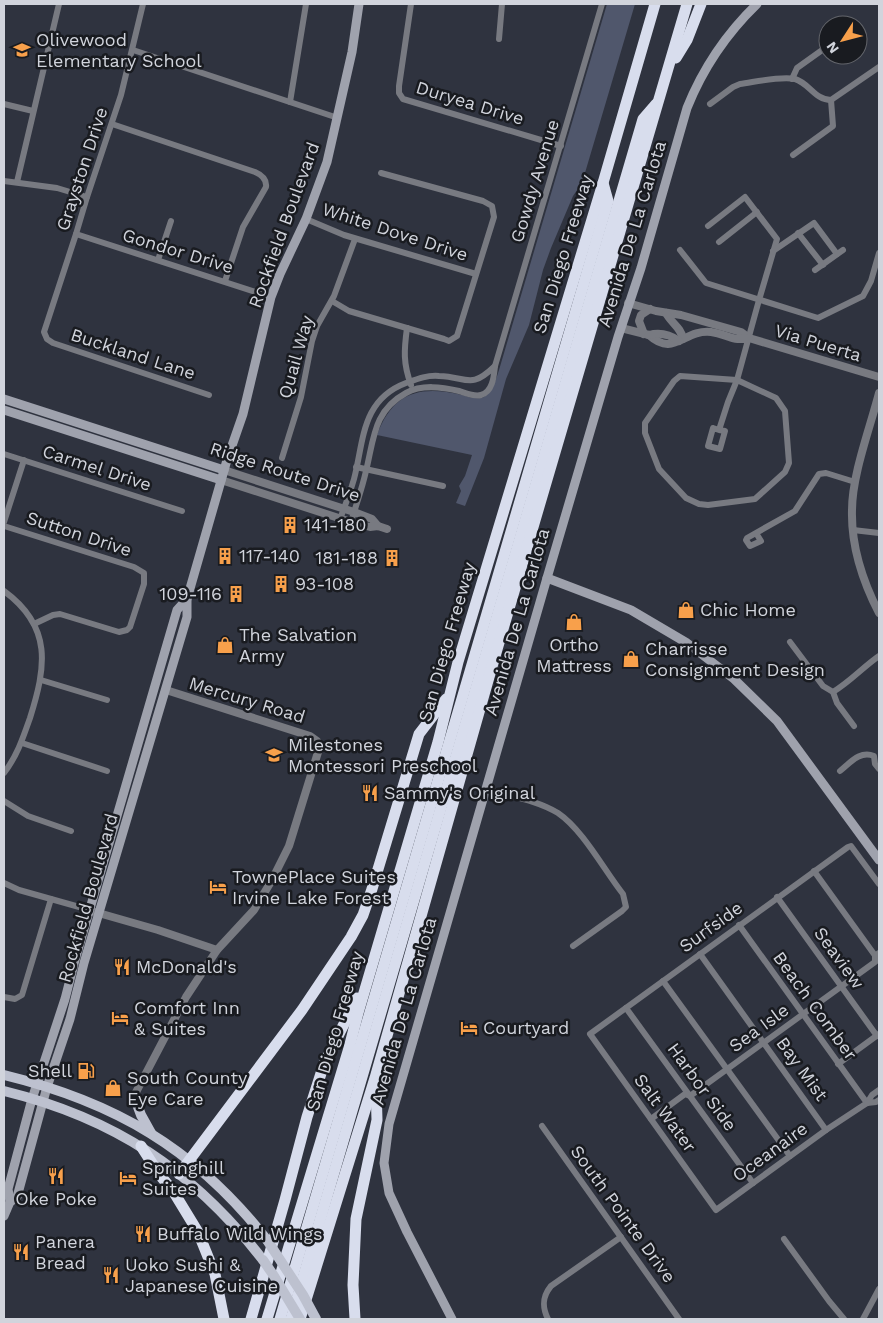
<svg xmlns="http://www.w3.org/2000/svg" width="883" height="1323" font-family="'Work Sans',sans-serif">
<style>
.green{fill:#50576c}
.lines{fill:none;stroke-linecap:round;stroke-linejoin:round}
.minor{stroke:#787a81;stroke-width:6}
.tertiary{stroke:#787a81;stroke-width:8}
.secondary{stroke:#9fa2ad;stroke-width:9}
.primary{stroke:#bdc1cf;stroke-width:10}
.motorway{stroke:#d8dded;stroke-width:11}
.primary-bridge{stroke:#bdc1cf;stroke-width:10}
.labels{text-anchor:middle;stroke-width:5;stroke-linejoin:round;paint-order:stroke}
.poi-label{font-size:18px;fill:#d1d4dc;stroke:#191b20;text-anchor:start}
.street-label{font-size:18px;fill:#d1d4dc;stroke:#191b20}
</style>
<rect width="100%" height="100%" fill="#2f333f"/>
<path class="green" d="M607,4h28l-53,179 -9,13 -22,52 -8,22 -14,55 -23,54 -22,79 -19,48 -9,-3 5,-12 -2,-5 6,-10 7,-21 -95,-20c16,-43 43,-50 85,-40 6,2 16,5 22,2 9,-6 12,-18 15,-27z"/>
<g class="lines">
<g class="minor">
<polyline points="143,4 121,95 87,197 76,234 44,332 47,339 53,343 209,395"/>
<polyline points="411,4 399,86 399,93 403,99 561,146"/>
<polyline points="499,39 502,4"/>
<polyline points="133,50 338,118"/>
<polyline points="792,79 797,68 825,48"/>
<polyline points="831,100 879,67"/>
<polyline points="290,102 306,4"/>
<polyline points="4,104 33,111"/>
<path d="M710,104l23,-17 7,-3c15,-2 40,-8 55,-5 14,4 20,21 36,21"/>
<path d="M112,124l143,48c7,3 12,7 11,15l-23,40 -18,54"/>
<polyline points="793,155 833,126 831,100"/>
<polyline points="4,181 57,188 87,197"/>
<polyline points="17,182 59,4"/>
<polyline points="306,219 344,235 476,274"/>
<polyline points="708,226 745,197 777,239 759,300 737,380 728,402 719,430 725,431 720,449 708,446 713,428 719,430"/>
<polyline points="798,233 823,265"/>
<polyline points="76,234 271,297"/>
<polyline points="719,242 757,212"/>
<polyline points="680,250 706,283 818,318 863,296 871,281 879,253"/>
<polyline points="773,251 814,223 837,254"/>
<polyline points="158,260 171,221"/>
<polyline points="815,270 843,250"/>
<polyline points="332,301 349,311 444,339 449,341 457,336 494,217 492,206 483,201 381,173"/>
<path d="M407,328c-3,22 -4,35 4,57"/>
<polygon points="680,376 737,380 776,398 785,411 789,463 785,472 755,499 708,505 699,504 686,498 659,469 645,433 645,423 674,381"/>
<polyline points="4,454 182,511"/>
<polyline points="282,458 301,397 312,341 317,326 334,296 355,239"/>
<polyline points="356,467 443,486"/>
<path d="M340,519c5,-13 10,-26 14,-40 10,-38 7,-79 52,-96 11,-4 21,-8 33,-7 29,1 31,14 56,-10"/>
<polyline points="4,522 24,460"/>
<path d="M351,522c5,-17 11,-33 15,-51 8,-32 7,-60 40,-78 16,-9 36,-6 53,-2 7,2 15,6 22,4 12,-3 13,-20 14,-29l107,-362"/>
<polyline points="4,526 134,567 144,573 144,584 130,627 127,630 119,632 60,614 53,615 34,624"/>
<polyline points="853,530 879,533"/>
<polyline points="756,533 761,541 750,546 746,540 747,538 795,511 819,474 826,473 855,482"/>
<path d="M4,591c49,36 42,76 26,127 -7,20 -13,38 -26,55"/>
<polyline points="790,642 823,686 833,692 837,703 854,726"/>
<polyline points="41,680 107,700"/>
<path d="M833,692c18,-11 30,-25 46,-36"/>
<polyline points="22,743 107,771"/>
<path d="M840,771c10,-8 20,-21 34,-15l1,8 4,5"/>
<path d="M485,789c24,7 52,11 73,24 25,17 46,57 65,81l3,13 -4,4 -49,35"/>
<polyline points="4,801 28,816 71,831"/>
<polyline points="814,871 879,961"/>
<polyline points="4,883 19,890 90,910"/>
<polyline points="879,884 851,846 848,847 590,1034 716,1210 826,1130 867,1103 872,1095 879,1090"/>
<polyline points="777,897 877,1036"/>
<polyline points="739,925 867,1103"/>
<polyline points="700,954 826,1130"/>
<polyline points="663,981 790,1156"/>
<polyline points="4,997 15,999 22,995 51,899"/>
<polyline points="626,1008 753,1183"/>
<polyline points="838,1064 879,1034"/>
<polyline points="867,1103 876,1102 879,1100"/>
<polyline points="651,1119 685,1094 690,1096 875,962 875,956 879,953"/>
<polyline points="542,1126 679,1319"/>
<polyline points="784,1239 829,1301 844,1319"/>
<path d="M548,1319c-6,-12 -6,-22 3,-33l70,-49"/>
<polyline points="863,1319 879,1289"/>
</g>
<g class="tertiary">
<polyline points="628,303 656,311 681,315 741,332 749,338 879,377"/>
<path d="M666,313c5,10 15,14 17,26"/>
<polyline points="621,328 653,336"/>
<polyline points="644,334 639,321 641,315 650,309"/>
<path d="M649,335c25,23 35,-6 62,-3 16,2 20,10 38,6"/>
<path d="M649,335c11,-3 20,-1 30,6"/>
<path d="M879,393c-9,35 -27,82 -27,117 -1,37 10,70 27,103"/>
<polyline points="224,470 354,512 372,519 378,526"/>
<polyline points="221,480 351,522 370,527 378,526 387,529"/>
<polyline points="95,912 158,930 217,950"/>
<polyline points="134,1096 186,997 217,950 254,910 272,880 289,846 319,749 317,741 310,736 166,690"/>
</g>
<g class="secondary">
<polyline points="4,399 224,470"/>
<polyline points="4,410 221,480"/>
<polyline points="547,578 631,610 687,643 734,679 777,721 879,860"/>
<polyline points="10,1202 8,1189 32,1099 65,999 75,960 177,610 187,599"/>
<polyline points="4,1216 10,1202 17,1197 47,1087 70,1019 84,963 187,617 187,599 227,460 243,414 271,297 280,274 306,219 327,162 352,52 359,4"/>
<path d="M452,1319l-45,-87 -18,-39 -5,-30 5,-39 158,-546 71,-241 23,-69 46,-160c16,-40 39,-74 70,-104"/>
</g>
<g class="primary">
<path d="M4,1075c111,27 192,74 263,165"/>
<path d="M4,1091c110,27 189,79 259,169"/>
<polyline points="134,1096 141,1115 151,1133"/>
</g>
<g class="motorway">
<polyline points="676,58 687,40 701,4"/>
<polyline points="141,1146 159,1174 173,1191 198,1232 215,1274 224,1319"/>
<polyline points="179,1174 302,1010 351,937 363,915 372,889 419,734 446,699"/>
<polyline points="251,1319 285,1200 307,1117 324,1064 357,998"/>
<polyline points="267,1319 349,1048 358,1013 438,742 458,662 603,183 655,4"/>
<polyline points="280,1319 608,201 603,183"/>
<polyline points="291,1319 643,119 656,104"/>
<polyline points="300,1319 375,1078 493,663 687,4"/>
<polyline points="355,1319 353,1285 356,1219 377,1120 376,1087"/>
</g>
<g class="primary-bridge">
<polyline points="267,1240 303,1295 316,1319"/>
<polyline points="263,1260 274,1276 300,1319"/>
</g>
</g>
<defs>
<g id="school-bare" transform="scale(1.35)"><path d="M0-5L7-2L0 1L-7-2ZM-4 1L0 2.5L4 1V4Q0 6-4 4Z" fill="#f8a04b" stroke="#191b20" stroke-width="2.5" paint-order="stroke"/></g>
<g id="building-bare" transform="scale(1.35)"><path d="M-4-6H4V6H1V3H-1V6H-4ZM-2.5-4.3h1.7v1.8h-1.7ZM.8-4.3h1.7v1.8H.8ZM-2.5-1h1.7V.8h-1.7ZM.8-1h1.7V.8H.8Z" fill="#f8a04b" stroke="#191b20" stroke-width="2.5" paint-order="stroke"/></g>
<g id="shop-bare" transform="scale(1.35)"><path d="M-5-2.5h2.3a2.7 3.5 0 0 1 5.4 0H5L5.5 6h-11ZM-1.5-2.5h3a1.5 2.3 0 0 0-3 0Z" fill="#f8a04b" stroke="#191b20" stroke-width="2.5" paint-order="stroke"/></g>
<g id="restaurant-bare" transform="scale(1.35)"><path d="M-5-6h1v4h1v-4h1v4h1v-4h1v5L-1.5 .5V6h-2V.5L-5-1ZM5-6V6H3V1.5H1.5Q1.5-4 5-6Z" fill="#f8a04b" stroke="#191b20" stroke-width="2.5" paint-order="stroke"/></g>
<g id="hotel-bare" transform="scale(1.35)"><path d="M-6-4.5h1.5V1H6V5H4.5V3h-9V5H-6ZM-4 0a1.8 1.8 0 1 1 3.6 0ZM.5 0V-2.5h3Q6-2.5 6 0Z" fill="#f8a04b" stroke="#191b20" stroke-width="2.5" paint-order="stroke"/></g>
<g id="fuel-bare" transform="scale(1.35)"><path d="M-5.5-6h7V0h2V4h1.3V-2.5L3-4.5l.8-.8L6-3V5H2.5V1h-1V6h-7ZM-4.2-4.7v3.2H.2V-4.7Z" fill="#f8a04b" stroke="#191b20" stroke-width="2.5" paint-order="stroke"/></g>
</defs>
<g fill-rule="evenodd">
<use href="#school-bare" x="22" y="50"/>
<use href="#building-bare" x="290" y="525"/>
<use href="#building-bare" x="225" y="556"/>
<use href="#building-bare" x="392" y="558"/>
<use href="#building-bare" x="281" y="584"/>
<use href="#building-bare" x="236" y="594"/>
<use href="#shop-bare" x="686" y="610"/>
<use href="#shop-bare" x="574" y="622"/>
<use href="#shop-bare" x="225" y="645"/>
<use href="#shop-bare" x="631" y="659"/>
<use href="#school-bare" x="274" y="755"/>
<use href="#restaurant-bare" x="370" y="793"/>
<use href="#hotel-bare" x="218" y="887"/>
<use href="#restaurant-bare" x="122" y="967"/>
<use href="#hotel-bare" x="120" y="1018"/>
<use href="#hotel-bare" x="469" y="1028"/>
<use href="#fuel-bare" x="86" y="1071"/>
<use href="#shop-bare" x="113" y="1088"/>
<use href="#restaurant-bare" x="56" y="1176"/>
<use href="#hotel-bare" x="128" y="1178"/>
<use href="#restaurant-bare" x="143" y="1234"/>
<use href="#restaurant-bare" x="21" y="1252"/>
<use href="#restaurant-bare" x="111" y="1275"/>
</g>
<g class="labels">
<g class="poi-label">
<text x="36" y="46">Olivewood<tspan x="36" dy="21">Elementary School</tspan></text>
<text x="304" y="531">141-180</text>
<text x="239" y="562">117-140</text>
<text x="378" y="564" text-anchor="end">181-188</text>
<text x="295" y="590">93-108</text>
<text x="222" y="600" text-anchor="end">109-116</text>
<text x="700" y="616">Chic Home</text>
<text x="239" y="641">The Salvation<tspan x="239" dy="21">Army</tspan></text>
<text x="574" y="651" text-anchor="middle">Ortho<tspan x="574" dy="21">Mattress</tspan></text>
<text x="645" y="655">Charrisse<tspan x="645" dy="21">Consignment Design</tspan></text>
<text x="288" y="751">Milestones<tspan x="288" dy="21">Montessori Preschool</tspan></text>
<text x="384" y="799">Sammy's Original</text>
<text x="232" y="883">TownePlace Suites<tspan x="232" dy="21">Irvine Lake Forest</tspan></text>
<text x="136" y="973">McDonald's</text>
<text x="134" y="1014">Comfort Inn<tspan x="134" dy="21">&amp; Suites</tspan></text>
<text x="483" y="1034">Courtyard</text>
<text x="72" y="1077" text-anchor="end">Shell</text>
<text x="127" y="1084">South County<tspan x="127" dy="21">Eye Care</tspan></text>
<text x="142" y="1174">Springhill<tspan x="142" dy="21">Suites</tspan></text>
<text x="56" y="1205" text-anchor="middle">Oke Poke</text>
<text x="157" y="1240">Buffalo Wild Wings</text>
<text x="35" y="1248">Panera<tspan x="35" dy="21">Bread</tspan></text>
<text x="125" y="1271">Uoko Sushi &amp;<tspan x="125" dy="21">Japanese Cuisine</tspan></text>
</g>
<g class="street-label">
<text transform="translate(470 103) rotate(17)" y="6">Duryea Drive</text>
<text transform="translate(82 169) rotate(-72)" y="6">Grayston Drive</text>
<text transform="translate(535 181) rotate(-73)" y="6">Gowdy Avenue</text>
<text transform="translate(284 225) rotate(-70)" y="6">Rockfield Boulevard</text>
<text transform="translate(395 232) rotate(18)" y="6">White Dove Drive</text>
<text transform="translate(632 234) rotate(-73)" y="6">Avenida De La Carlota</text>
<text transform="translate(178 251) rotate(17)" y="6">Gondor Drive</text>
<text transform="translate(563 254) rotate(-73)" y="6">San Diego Freeway</text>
<text transform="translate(818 343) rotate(17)" y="6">Via Puerta</text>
<text transform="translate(133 354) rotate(18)" y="6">Buckland Lane</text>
<text transform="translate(296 357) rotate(-74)" y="6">Quail Way</text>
<text transform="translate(97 468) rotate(18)" y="6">Carmel Drive</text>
<text transform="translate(285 472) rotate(18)" y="6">Ridge Route Drive</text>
<text transform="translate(79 534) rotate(18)" y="6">Sutton Drive</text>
<text transform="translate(517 622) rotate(-74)" y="6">Avenida De La Carlota</text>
<text transform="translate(447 642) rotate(-74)" y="6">San Diego Freeway</text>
<text transform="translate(247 700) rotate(17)" y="6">Mercury Road</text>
<text transform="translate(88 898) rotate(-74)" y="6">Rockfield Boulevard</text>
<text transform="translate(711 927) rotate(-36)" y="6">Surfside</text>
<text transform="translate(839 958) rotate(54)" y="6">Seaview</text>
<text transform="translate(815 1006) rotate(54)" y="6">Beach Comber</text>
<text transform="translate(404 1011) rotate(-74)" y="6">Avenida De La Carlota</text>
<text transform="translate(759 1028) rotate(-36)" y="6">Sea Isle</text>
<text transform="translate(335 1031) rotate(-74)" y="6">San Diego Freeway</text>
<text transform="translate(802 1069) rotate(54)" y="6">Bay Mist</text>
<text transform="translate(702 1087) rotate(54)" y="6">Harbor Side</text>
<text transform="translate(665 1113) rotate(54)" y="6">Salt Water</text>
<text transform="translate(770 1152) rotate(-36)" y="6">Oceanaire</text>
<text transform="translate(623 1214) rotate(54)" y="6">South Pointe Drive</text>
</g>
</g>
<rect width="883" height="1323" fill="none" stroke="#d1d4dc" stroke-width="10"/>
<g transform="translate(843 40) rotate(234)"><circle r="24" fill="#191b20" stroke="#63656b"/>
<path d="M0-4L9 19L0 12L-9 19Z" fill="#f8a04b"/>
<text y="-8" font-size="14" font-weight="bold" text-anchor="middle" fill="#d1d4dc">N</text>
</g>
</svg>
